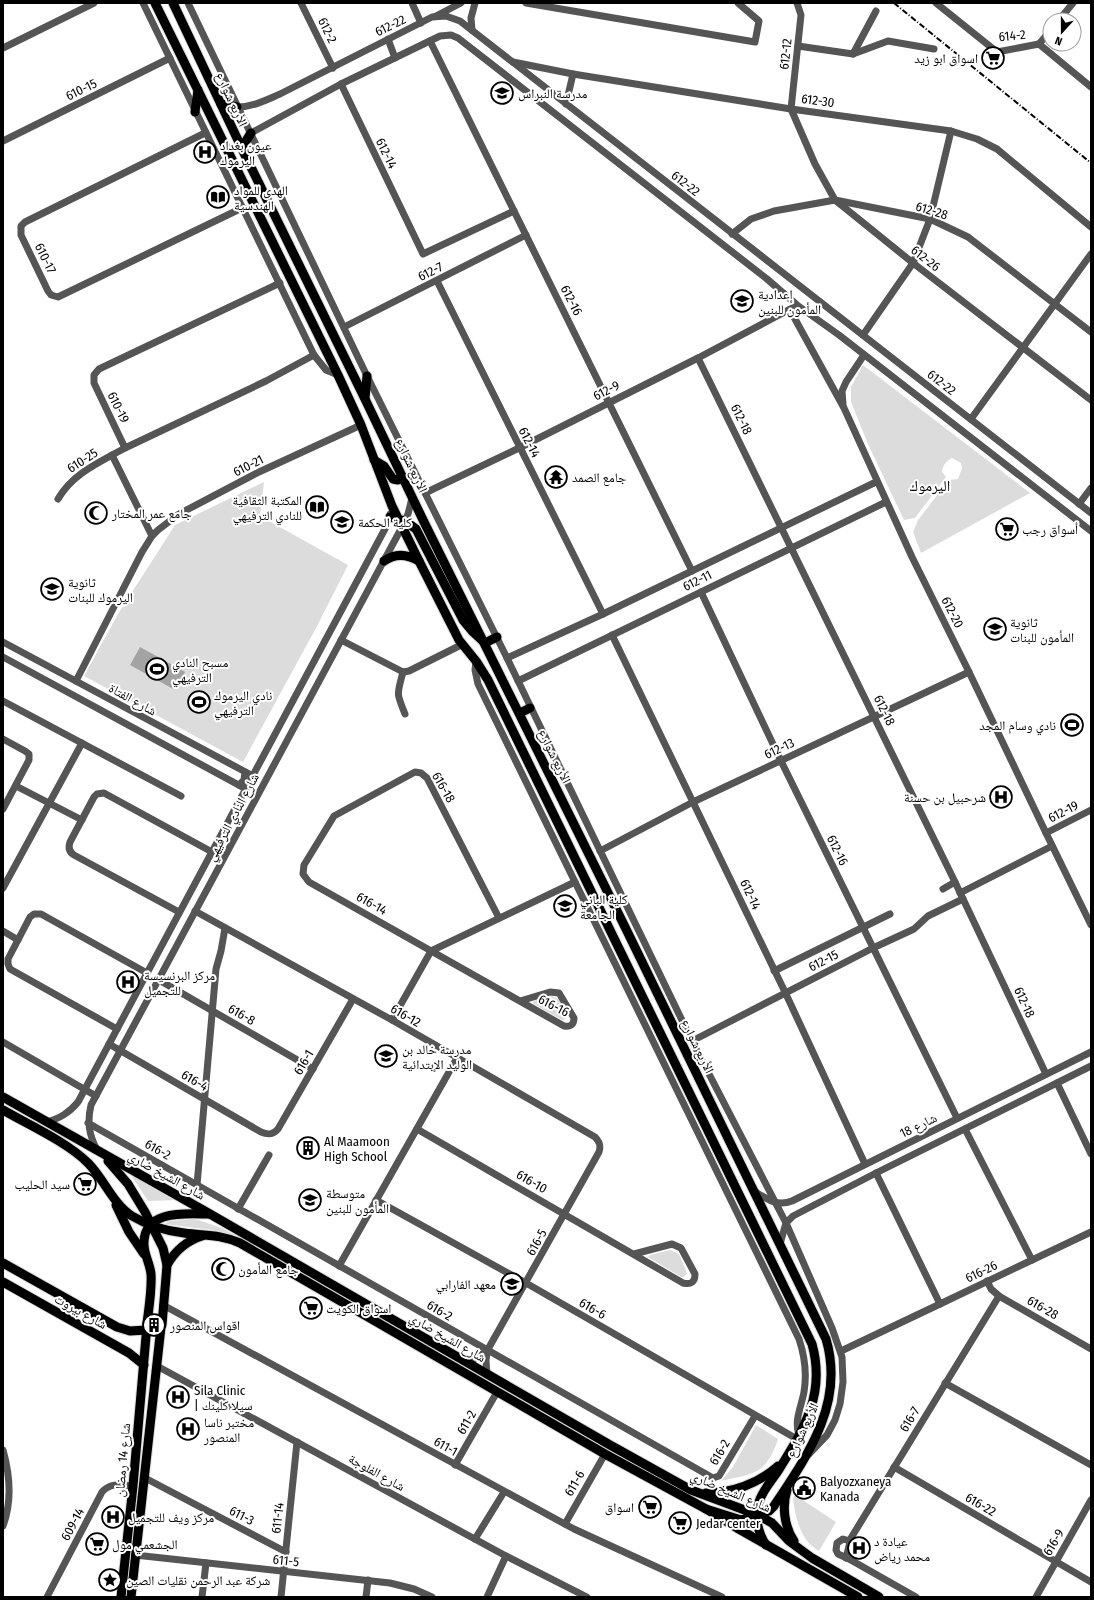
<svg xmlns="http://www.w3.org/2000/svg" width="1094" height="1600" font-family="'Fira Sans Condensed','Noto Naskh Arabic',sans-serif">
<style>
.green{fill:#dcdcdc}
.water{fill:#a3a3a3}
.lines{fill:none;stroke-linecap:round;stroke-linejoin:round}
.major-casing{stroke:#dbdbdb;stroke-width:11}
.minor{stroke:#555;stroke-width:7}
.major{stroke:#000;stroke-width:9}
.rail{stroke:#000;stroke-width:2;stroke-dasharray:6 2 1 2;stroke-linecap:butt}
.labels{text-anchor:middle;stroke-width:4;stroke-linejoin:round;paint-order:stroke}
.street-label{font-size:13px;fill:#000;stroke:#fff}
.poi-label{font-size:13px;fill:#000;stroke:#fff;text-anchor:start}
.quarter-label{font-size:15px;fill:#000;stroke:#fff}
</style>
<rect width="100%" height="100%" fill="#fff"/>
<g class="green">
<path d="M863,365l167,128 -109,60 -8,-21 5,-12 31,-40 9,-1 4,-11 -1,-5 -9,-5c-6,3 -9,7 -10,14l4,5 -31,41 -11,2 -36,-76 -17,-42v-15z"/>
<polygon points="264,482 260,516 348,565 316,628 243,762 84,676 118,614 175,525"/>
<polygon points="552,996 560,1000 567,1017 564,1020 562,1020 532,1003 534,1001"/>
<polygon points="131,1175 177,1200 148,1201"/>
<polygon points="195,1219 222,1228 237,1236 212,1230 165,1224 169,1221"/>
<polygon points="670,1250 679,1254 687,1273 684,1277 681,1277 648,1257 650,1255"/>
<path d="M756,1425l22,14c-12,36 -24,34 -57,42l12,-14z"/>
<path d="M795,1495l41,27 -17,29c-19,-11 -23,-32 -26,-52z"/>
</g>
<polygon class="water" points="140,647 185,672 175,690 130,665"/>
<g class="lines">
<g class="major-casing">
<g id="major">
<path d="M155,3l183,372 23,50 31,81 27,55 40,79 17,21 12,19 324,664c14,50 -8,85 -34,127 -6,9 -16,20 -19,31 -5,14 -1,31 7,43"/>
<path d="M173,3l72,152 120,244 59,123 202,407 200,410c19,64 -18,116 -52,167l-5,5 -28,9 -35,-11"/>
<polyline points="221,104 237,107"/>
<polyline points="195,112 198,90"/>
<polyline points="245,154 246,141 251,133"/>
<polyline points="365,398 367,376"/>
<polyline points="374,460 384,466 393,479 398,480 403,477"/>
<polyline points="390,517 405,521 416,529 463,620 473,632 485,643 497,637"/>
<path d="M384,561c11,-8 23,-7 35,0"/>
<polyline points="520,713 530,708"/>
<polyline points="3,1097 210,1214 610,1445 691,1490 758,1515 772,1523 789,1541 812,1558 879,1597"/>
<path d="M3,1110c26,15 64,32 85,53 16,16 25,41 44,53 15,9 34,15 52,17 21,3 35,1 56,10l365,211 101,55 31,19 121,69"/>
<polyline points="108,1161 128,1184 145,1212 163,1248 167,1265 162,1325"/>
<polyline points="116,1205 129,1232 144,1254"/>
<polyline points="3,1263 117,1327 130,1331 146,1330"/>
<path d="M167,1265c8,-14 19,-24 35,-29"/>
<polyline points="3,1282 129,1353 144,1365"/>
<path d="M147,1323c2,-16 5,-33 4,-49 -1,-11 -8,-21 -7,-32 1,-33 43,-28 65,-28"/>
<path d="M787,1490c-5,16 -3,36 7,51"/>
<path d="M706,1493c26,0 52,-9 72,-27"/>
<polyline points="121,1597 133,1486 147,1325"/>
<polyline points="131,1597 161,1327"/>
</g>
</g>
<g class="minor">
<polyline points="143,3 314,355 326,370 338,375"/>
<polyline points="188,3 367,376 507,658 692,1041 786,1223 832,1328 842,1357 843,1382 840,1404 835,1420 827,1435 809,1454"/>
<polyline points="301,3 333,68"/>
<polyline points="412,3 421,23"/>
<polyline points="526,3 755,42 759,21 738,3"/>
<polyline points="797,3 801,15 791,109 815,164 835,200 930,219 968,237 1091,332"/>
<polyline points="936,3 997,52 1039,44 1091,87"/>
<polyline points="436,16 461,3"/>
<polyline points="1059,20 1073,3"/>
<polyline points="472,30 471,18 475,3"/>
<polyline points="388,39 395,58"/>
<polyline points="430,41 692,571"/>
<polyline points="1039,44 1050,31"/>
<polyline points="798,46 853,54 888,41 934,49"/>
<polyline points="3,48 94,3"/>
<polyline points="853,54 876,11"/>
<polyline points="513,62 573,74 791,109 951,131 977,139 997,149 1091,227"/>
<polyline points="341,84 423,254 514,211"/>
<polyline points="566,104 573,74"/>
<path d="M237,107c16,0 29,-7 43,-13l152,-77 14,-1 14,5 631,492"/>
<polyline points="205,133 25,222 21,226 21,235 48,291 51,295 58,297 242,208"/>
<polyline points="251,133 341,84 440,36 451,35 458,38 767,279 797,305 839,335 1091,531"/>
<polyline points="3,141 170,58"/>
<polyline points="732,234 751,219 774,211 835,200 913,263 1091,400"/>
<polyline points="437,281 603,614"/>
<polyline points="280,283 99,369 94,375 94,383 125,448 266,381 314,355"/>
<polyline points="790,310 844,408 912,557 969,672 1046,833 1091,925"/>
<polyline points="344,327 526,235"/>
<polyline points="863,335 913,263 930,219 951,131"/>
<polyline points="698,358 955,882 1046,1074"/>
<polyline points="843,404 842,391 846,382 864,355"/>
<polyline points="971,419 1091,254"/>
<polyline points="112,455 152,536"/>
<polyline points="425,493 519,448 698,358 794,307"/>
<path d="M58,499c15,-26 42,-37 67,-51"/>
<polyline points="1079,504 1091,488"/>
<polyline points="701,592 781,761 957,1118"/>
<polyline points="612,635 785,992 865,1164"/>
<polyline points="341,640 403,672 409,671 461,645"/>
<polyline points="3,642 253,776"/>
<polyline points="3,657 246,789"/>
<polyline points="507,658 603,614 876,482"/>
<path d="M476,661l-1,9 3,14 321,655c6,18 8,35 5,53 -3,16 -10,28 -5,43"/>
<path d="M403,672c-6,23 -7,20 2,42"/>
<polyline points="76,681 142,552 152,536 158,530 179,514 259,472 361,425"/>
<polyline points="518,681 886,502"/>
<polyline points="3,701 181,796"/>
<polyline points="3,739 25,751 29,754 29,760 3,809"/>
<polyline points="239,785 244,780 245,772"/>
<polyline points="16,786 82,820"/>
<polyline points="1046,833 1091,810"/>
<polyline points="600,851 693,802 969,672"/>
<polyline points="3,888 82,743"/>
<polyline points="943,889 955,882"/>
<polyline points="960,893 1052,846"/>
<path d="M195,911l197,109 203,117c5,5 6,9 4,15l-112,199 -1,10 1,14"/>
<path d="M179,912l-105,-57c-5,-3 -6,-7 -4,-13l24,-45 3,-3 7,-1 108,59"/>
<path d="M499,918l-72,-140 -6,-5 -6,-1 -81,44 -30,49 -1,9 6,8 255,144c6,1 10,-1 10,-8l-15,-25 -9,-1 -30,9"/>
<polyline points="3,931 18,940"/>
<polyline points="774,971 890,914"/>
<polyline points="159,980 313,1069"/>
<polyline points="392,1020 431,951 575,882"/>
<polyline points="117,1029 10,969 8,964 8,959 30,917 34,914 41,914 147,973"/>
<polyline points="692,1041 873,948 914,929 928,916 963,899"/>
<polyline points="3,1042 96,1096"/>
<path d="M109,1044l152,88c7,3 12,3 17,-3l75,-130"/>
<polyline points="1057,1083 1091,1154"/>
<path d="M47,1122c13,-4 22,-9 31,-20l308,-575 4,-13"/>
<polyline points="88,1123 713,1478 719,1476 755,1416"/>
<path d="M417,1129l266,154c8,2 12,-1 12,-9l-14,-26 -9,-4 -38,10"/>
<path d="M97,1150c-8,-15 -10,-28 -6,-45l311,-578 6,-13 4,-16"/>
<polyline points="876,1173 940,1304 1032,1260 965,1129"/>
<polyline points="197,1185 216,969 221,951 225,928"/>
<path d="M754,1191c13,8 23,16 38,10l299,-149"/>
<polyline points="376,1200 526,1283 797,1439"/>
<polyline points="238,1209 269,1155"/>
<polyline points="780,1244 786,1223 793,1216 876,1173 1091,1066"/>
<polyline points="1032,1260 1091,1232"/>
<polyline points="339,1266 457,1058"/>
<polyline points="987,1281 991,1289 999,1296 1091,1349"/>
<polyline points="163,1305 574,1529 722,1597"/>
<polyline points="841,1351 940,1304"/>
<polyline points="463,1361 476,1358 487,1351"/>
<polyline points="157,1366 506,1556 587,1597"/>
<polyline points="945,1383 1091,1465"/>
<path d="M3,1450c7,25 9,52 0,76"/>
<polyline points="455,1465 497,1392"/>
<polyline points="894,1467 1091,1582"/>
<polyline points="145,1478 286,1552"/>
<polyline points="565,1524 605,1454"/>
<polyline points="475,1539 504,1492"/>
<polyline points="850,1541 843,1539 837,1543 836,1550 838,1554 849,1559 916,1597"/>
<polyline points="135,1555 390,1583 414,1589 432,1597"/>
<polyline points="846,1558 851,1538 999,1296"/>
<path d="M47,1597l55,-105c9,-10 19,-7 31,-6"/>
<polyline points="202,1597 206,1563"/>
<polyline points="281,1597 297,1442"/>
<polyline points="366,1597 368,1580"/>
<polyline points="487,1597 506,1556"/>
<polyline points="1036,1597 1091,1500"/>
</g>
<use href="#major" class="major"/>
<polyline class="rail" points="894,3 1091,163"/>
</g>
<defs>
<g id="supermarket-ring" transform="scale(1.15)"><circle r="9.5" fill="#fff" stroke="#000" stroke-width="1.5"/><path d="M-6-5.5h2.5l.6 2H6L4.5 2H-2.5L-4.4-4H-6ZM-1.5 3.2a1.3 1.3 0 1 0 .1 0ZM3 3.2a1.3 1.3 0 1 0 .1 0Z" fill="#000"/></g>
<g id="school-ring" transform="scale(1.15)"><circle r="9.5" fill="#fff" stroke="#000" stroke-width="1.5"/><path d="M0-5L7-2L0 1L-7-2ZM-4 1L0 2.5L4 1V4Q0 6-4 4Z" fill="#000"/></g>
<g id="hospital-ring" transform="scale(1.15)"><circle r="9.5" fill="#fff" stroke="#000" stroke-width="1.5"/><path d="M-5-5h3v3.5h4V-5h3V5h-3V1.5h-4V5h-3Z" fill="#000"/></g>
<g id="library-ring" transform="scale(1.15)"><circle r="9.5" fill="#fff" stroke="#000" stroke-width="1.5"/><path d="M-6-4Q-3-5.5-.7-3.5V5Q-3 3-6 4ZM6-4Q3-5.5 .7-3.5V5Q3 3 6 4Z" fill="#000"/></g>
<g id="temple-ring" transform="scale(1.15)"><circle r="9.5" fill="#fff" stroke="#000" stroke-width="1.5"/><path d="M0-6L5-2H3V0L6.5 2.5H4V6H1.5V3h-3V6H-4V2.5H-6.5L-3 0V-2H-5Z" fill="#000"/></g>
<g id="mosque-ring" transform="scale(1.15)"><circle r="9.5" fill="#fff" stroke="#000" stroke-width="1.5"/><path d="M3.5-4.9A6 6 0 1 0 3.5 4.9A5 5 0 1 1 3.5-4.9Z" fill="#000"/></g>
<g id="university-ring" transform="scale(1.15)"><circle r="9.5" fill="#fff" stroke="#000" stroke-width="1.5"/><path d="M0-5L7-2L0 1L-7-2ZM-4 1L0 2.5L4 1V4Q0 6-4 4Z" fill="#000"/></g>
<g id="stadium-ring" transform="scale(1.15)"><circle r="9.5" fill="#fff" stroke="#000" stroke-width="1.5"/><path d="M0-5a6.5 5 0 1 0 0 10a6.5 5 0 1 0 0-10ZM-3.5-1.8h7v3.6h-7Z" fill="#000"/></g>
<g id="building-ring" transform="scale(1.15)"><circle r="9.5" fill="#fff" stroke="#000" stroke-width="1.5"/><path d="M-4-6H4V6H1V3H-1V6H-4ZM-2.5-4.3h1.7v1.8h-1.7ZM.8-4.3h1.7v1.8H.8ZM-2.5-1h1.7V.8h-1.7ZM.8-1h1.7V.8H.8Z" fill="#000"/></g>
<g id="civic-ring" transform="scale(1.15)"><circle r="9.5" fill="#fff" stroke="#000" stroke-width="1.5"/><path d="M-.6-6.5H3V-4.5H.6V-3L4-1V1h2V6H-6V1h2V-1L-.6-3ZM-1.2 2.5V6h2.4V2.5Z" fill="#000"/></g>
<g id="sight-ring" transform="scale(1.15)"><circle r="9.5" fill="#fff" stroke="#000" stroke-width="1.5"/><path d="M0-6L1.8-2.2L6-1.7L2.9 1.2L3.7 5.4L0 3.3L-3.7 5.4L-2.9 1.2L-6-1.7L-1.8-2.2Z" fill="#000"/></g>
</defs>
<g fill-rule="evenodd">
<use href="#supermarket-ring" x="993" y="58"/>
<use href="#school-ring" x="502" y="93"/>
<use href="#hospital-ring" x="205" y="152"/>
<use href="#library-ring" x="218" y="197"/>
<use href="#school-ring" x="742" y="301"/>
<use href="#temple-ring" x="556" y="477"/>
<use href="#library-ring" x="317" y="507"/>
<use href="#mosque-ring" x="96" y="513"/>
<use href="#university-ring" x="342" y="522"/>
<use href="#supermarket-ring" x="1007" y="529"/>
<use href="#school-ring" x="52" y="589"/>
<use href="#school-ring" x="995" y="629"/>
<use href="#stadium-ring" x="157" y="669"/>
<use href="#stadium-ring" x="199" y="702"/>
<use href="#stadium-ring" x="1072" y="725"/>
<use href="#hospital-ring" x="1001" y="797"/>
<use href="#university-ring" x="565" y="906"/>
<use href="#hospital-ring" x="128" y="982"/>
<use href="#school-ring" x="386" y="1056"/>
<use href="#building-ring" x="308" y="1148"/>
<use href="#supermarket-ring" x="85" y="1184"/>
<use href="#school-ring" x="310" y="1200"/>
<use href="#mosque-ring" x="223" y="1269"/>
<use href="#school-ring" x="512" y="1284"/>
<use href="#supermarket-ring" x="311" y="1308"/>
<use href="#building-ring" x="154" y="1325"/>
<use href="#hospital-ring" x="178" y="1397"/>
<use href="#hospital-ring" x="188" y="1429"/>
<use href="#civic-ring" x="804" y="1488"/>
<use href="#supermarket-ring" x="650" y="1507"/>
<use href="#hospital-ring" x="113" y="1517"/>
<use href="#supermarket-ring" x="680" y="1523"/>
<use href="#supermarket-ring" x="97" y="1544"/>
<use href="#hospital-ring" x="859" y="1548"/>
<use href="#sight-ring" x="110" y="1580"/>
</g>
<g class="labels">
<g class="street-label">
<text transform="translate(390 25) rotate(-26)" y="5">612-22</text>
<text transform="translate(328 30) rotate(64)" y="5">612-2</text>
<text transform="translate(1012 35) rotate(-5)" y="5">614-2</text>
<text transform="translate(785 54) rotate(-84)" y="5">612-12</text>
<text transform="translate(81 89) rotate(-26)" y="5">610-15</text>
<text transform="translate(232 99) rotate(65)" y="5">الأربع شوارع</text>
<text transform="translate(818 100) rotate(8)" y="5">612-30</text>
<text transform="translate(387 153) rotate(64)" y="5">612-14</text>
<text transform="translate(686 183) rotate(38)" y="5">612-22</text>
<text transform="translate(932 210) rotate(17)" y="5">612-28</text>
<text transform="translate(46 258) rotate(64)" y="5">610-17</text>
<text transform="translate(926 258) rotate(38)" y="5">612-26</text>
<text transform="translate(430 271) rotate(-27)" y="5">612-7</text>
<text transform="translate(572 300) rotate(63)" y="5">612-16</text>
<text transform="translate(942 382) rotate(38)" y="5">612-22</text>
<text transform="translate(606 390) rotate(-27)" y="5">612-9</text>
<text transform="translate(119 407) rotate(64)" y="5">610-19</text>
<text transform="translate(742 419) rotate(64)" y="5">612-18</text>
<text transform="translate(530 442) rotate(63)" y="5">612-14</text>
<text transform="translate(82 460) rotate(-33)" y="5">610-25</text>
<text transform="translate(248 465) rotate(-27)" y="5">610-21</text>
<text transform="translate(412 465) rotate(65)" y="5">الأربع شوارع</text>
<text transform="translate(697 580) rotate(-26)" y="5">612-11</text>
<text transform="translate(953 612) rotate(63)" y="5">612-20</text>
<text transform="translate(133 699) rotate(29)" y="5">شارع الفتاة</text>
<text transform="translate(885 710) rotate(64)" y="5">612-18</text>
<text transform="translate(779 748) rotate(-25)" y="5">612-13</text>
<text transform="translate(555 756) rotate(64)" y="5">الأربع شوارع</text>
<text transform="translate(444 787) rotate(60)" y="5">616-18</text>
<text transform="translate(1063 811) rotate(-27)" y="5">612-19</text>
<text transform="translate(232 817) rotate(-62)" y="5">شارع النادي الترفيهي</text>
<text transform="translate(838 850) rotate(64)" y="5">612-16</text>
<text transform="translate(751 894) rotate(65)" y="5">612-14</text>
<text transform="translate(372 903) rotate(29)" y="5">616-14</text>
<text transform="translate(823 960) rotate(-27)" y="5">612-15</text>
<text transform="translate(1025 1002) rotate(65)" y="5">612-18</text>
<text transform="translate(554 1005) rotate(27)" y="5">616-16</text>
<text transform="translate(242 1014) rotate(30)" y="5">616-8</text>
<text transform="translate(406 1015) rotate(30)" y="5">616-12</text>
<text transform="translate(698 1046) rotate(64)" y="5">الأربع شوارع</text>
<text transform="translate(303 1062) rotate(-60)" y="5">616-1</text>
<text transform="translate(195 1080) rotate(30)" y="5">616-4</text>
<text transform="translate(918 1125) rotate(-26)" y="5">شارع 18</text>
<text transform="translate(158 1149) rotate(29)" y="5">616-2</text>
<text transform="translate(167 1175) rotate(29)" y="5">شارع الشيخ ضاري</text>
<text transform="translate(532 1181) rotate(30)" y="5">616-10</text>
<text transform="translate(536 1242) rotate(-61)" y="5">616-5</text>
<text transform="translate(981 1271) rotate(-26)" y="5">616-26</text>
<text transform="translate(1043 1307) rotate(30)" y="5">616-28</text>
<text transform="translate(593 1308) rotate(30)" y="5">616-6</text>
<text transform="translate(440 1310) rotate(30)" y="5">616-2</text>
<text transform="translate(81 1311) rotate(29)" y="5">شارع بيروت</text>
<text transform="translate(448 1337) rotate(30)" y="5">شارع الشيخ ضاري</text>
<text transform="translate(909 1419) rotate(-59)" y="5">616-7</text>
<text transform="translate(466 1422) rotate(-60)" y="5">611-2</text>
<text transform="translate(802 1430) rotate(-65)" y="5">الأربع شوارع</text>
<text transform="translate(446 1446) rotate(29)" y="5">611-1</text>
<text transform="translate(719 1452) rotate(-59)" y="5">616-2</text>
<text transform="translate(122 1460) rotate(-85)" y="5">شارع 14 رمضان</text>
<text transform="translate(377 1472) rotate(29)" y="5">شارع الفلوجة</text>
<text transform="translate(574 1483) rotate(-60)" y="5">611-6</text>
<text transform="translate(731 1491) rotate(23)" y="5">شارع الشيخ ضاري</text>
<text transform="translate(981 1504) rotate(30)" y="5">616-22</text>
<text transform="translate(242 1515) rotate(27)" y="5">611-3</text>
<text transform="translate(277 1518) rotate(-84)" y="5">611-14</text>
<text transform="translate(72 1524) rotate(-62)" y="5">609-14</text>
<text transform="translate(1053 1542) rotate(-60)" y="5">616-9</text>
<text transform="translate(286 1560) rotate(6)" y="5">611-5</text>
</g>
<g class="poi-label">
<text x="978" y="63" text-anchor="end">اسواق ابو زيد</text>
<text x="518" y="98">مدرسة النبراس</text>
<text x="220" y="150">عيون بغداد<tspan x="220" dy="15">اليرموك</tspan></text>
<text x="234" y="195">الهدى للمواد<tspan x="234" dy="15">الهندسية</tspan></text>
<text x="758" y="299">إعدادية<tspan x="758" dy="15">المأمون للبنين</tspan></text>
<text x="572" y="482">جامع الصمد</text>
<text x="302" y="505" text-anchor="end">المكتبة الثقافية<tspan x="302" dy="15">للنادي الترفيهي</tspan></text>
<text x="112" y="518">جامع عمر المختار</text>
<text x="358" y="527">كلية الحكمة</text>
<text x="1022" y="534">أسواق رجب</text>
<text x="68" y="587">ثانوية<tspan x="68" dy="15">اليرموك للبنات</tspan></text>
<text x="1010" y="627">ثانوية<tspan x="1010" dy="15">المأمون للبنات</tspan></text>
<text x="172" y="667">مسبح النادي<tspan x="172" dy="15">الترفيهي</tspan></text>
<text x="214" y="700">نادي اليرموك<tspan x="214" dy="15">الترفيهي</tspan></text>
<text x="1056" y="730" text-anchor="end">نادي وسام المجد</text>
<text x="986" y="802" text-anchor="end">شرحبيل بن حسنة</text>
<text x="580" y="904">كلية الباني<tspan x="580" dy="15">الجامعة</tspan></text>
<text x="144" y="980">مركز البرنسيسة<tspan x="144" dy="15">للتجميل</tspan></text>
<text x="402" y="1054">مدرسة خالد بن<tspan x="402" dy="15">الوليد الإبتدائية</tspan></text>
<text x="324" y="1146">Al Maamoon<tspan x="324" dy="15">High School</tspan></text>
<text x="70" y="1189" text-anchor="end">سيد الحليب</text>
<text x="326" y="1198">متوسطة<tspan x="326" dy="15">المأمون للبنين</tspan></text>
<text x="238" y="1274">جامع المأمون</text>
<text x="496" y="1289" text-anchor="end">معهد الفارابي</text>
<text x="326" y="1313">اسواق الكويت</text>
<text x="170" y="1330">اقواس المنصور</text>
<text x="194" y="1395">Sila Clinic<tspan x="194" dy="15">| سيلا كلينك</tspan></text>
<text x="204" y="1427">مختبر ناسا<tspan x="204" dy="15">المنصور</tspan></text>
<text x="820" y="1486">Balyozxaneya<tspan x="820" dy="15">Kanada</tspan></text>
<text x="634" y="1512" text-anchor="end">اسواق</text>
<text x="128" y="1522">مركز ويف للتجميل</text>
<text x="696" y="1528">Jedar center</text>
<text x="874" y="1546">عيادة د<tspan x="874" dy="15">محمد رياض</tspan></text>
<text x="112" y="1549">الجشعمي مول</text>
<text x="126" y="1585">شركة عبد الرحمن نقليات الصين</text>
</g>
<g class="quarter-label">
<text x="930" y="491">اليرموك</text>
</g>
</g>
<rect width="1094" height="1600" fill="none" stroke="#000000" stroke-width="8"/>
<g transform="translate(1062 32) rotate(201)"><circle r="19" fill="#ffffff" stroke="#999999"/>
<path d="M0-3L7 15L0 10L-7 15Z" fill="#000000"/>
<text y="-6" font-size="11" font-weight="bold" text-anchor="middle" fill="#000000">N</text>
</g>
</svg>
